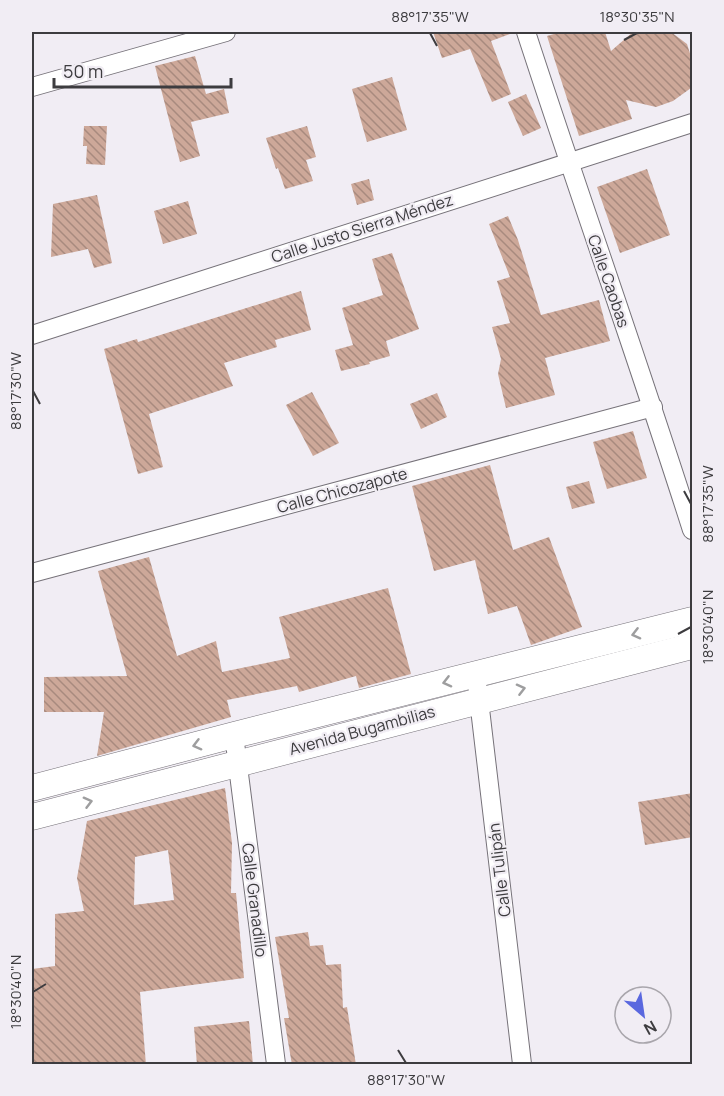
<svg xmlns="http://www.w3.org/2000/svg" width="724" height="1096" font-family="Manrope,sans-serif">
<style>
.building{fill:url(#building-back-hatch);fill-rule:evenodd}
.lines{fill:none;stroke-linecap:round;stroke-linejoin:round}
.minor-casing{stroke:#767279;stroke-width:20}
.secondary-casing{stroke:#767279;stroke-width:27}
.minor{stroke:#fff;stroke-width:18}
.secondary{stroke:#fff;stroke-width:26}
.oneway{stroke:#9e9e9f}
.ticks{fill:none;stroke:#3d3c3f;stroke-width:2}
.labels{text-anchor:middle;stroke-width:4.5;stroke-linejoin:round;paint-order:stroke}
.street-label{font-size:16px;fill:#3d3c3f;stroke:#f1edf4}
.neatline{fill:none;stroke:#3d3c3f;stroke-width:2}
.ticks-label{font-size:15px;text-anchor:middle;fill:#3d3c3f}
</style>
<defs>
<pattern id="building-back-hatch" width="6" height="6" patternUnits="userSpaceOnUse" patternTransform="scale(1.5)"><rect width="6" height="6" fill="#cda899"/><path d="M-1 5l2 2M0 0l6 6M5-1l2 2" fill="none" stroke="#a88a7e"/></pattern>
</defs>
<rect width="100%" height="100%" fill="#f1edf4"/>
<g class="building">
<polygon points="433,32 510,32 510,34 491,41 511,94 492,102 470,49 442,58"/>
<polygon points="561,32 605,32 611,51 633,32 671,32 687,44 693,63 691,88 673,101 656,107 626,100 632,119 579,136 547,36"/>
<polygon points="195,56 206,94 224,89 229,113 191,122 200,156 180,162 155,66"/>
<polygon points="392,77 407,130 367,142 352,89"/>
<polygon points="526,94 541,128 523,136 508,102"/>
<polygon points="84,126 107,126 105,165 86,164 87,146 83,146"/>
<polygon points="307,126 316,157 306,160 313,181 285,189 278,168 276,169 266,138"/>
<polygon points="647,169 670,235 620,253 597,187"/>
<polygon points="369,179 374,200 357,205 351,184"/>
<polygon points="97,195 112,263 94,268 88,249 51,257 53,204"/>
<polygon points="188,201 197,234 163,244 154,211"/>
<polygon points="508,216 518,240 541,315 599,300 610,341 545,358 555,395 506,408 498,374 501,359 492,327 510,323 497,281 510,277 489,224"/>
<polygon points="392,253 419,329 386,341 390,356 369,362 370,364 341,371 335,350 353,345 342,308 383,295 372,259"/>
<polygon points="301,291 311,330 275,340 277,347 224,363 233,386 149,414 163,467 138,474 104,349 137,339 138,342"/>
<polygon points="312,392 339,443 313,456 286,405"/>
<polygon points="437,393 447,417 421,429 410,404"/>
<polygon points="633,431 647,478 607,489 593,442"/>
<polygon points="490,465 513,550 549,537 582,627 531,645 517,606 488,614 475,560 434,571 412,486"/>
<polygon points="589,481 595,503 572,509 566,487"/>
<polygon points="149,557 177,656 216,641 222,672 290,658 279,617 388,588 411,674 359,688 356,676 299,692 297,686 227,700 231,717 97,756 104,712 44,712 44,677 127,676 98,571"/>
<path d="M225,788l7,55 -1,50h5l8,85 -104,14 6,73h-114l2,-62 -2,-34 23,-3v-52l29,-3 -7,-33 10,-57zM168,850l6,50 -40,5 1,-48z"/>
<polygon points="693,793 693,837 645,845 638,802"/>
<polygon points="308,932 310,946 323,945 326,965 341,964 343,1008 347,1007 356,1065 292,1065 284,1018 289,1018 275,937"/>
<polygon points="249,1021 253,1065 197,1065 194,1027"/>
</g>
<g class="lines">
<g class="minor-casing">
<g id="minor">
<path d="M526,32c54,166 113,331 166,498"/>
<polyline points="32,87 226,32"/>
<polyline points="32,335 692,123"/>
<polyline points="32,573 653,407"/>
<polyline points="476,675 522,1064"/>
<polyline points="234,735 276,1064"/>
</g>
</g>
<g class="secondary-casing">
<g id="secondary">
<polyline points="32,788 234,735 692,620"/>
<polyline points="32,817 692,646"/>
</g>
</g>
<use href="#minor" class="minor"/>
<use href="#secondary" class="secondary"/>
</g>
<defs><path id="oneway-chevron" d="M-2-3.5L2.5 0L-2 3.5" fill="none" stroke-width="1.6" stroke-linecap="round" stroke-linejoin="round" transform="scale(1.5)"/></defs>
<g class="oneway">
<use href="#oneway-chevron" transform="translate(636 634) rotate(166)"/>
<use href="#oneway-chevron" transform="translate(447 682) rotate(166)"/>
<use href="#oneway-chevron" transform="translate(521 689) rotate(-14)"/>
<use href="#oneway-chevron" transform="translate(197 745) rotate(165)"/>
<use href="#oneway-chevron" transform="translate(88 802) rotate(-15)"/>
</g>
<path class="ticks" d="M430,33l7,13M624,40l13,-7M33,391l7,13M684,491l7,13M678,634l13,-7M33,992l13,-8M398,1050l8,13"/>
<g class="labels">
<g class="street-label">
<text transform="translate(362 228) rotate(-18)" y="6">Calle Justo Sierra Méndez</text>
<text transform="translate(609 281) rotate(71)" y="6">Calle Caobas</text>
<text transform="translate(342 490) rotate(-15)" y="6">Calle Chicozapote</text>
<text transform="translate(362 730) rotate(-15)" y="6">Avenida Bugambilias</text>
<text transform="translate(499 870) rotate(-97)" y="6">Calle Tulipán</text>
<text transform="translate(255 900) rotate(83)" y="6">Calle Granadillo</text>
</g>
</g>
<rect width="724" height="1096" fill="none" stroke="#f1edf4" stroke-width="66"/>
<g transform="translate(643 1015) rotate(151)"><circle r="28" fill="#f1edf4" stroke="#a9a6ac" stroke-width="1.5"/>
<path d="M0-4.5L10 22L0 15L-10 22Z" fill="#5a68df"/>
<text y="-9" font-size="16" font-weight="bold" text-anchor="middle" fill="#3d3c3f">N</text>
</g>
<path d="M54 78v9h177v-9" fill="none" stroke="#3d3c3f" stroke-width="3"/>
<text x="63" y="78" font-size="18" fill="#3d3c3f" stroke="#f1edf4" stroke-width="4.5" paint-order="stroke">50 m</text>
<rect x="33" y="33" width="658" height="1030" class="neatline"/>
<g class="ticks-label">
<text x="430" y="22">88°17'35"W</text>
<text x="637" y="22">18°30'35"N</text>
<text transform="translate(16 391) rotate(-90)" y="5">88°17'30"W</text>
<text transform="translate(708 504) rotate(-90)" y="5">88°17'35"W</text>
<text transform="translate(708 627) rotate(-90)" y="5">18°30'40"N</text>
<text transform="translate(16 992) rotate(-90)" y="5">18°30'40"N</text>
<text x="406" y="1085">88°17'30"W</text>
</g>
</svg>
